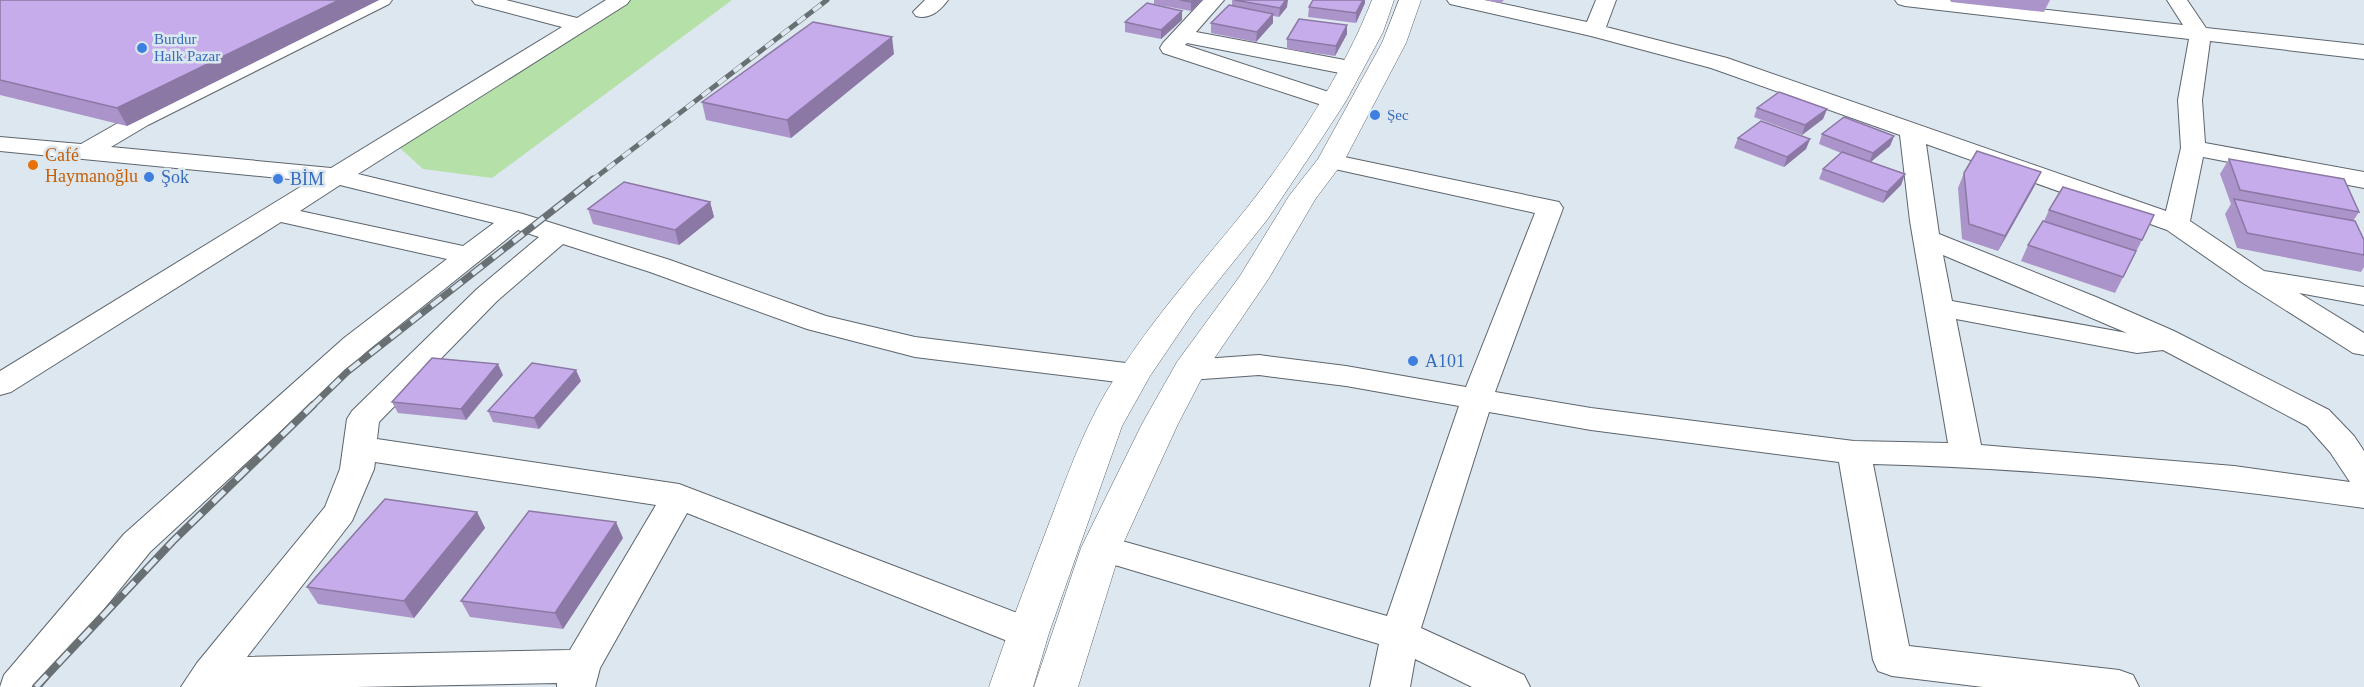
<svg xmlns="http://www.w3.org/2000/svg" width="2364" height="687" font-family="'Times New Roman',serif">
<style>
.green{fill:#b5e0a7}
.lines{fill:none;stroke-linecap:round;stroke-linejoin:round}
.street-casing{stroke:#5d656d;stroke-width:2}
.secondary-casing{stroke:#5d656d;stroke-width:1}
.street{fill:#fff;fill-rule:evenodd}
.secondary{fill:#fff;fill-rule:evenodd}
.rail-far2-casing{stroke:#697074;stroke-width:5}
.rail-far1-casing{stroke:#697074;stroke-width:7}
.rail-casing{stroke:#697074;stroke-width:8}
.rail-far2{stroke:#dde7ef;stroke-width:4;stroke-dasharray:10;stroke-linecap:butt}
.rail-far1{stroke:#dde7ef;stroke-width:4.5;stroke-dasharray:13;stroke-linecap:butt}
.rail{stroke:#dde7ef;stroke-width:5;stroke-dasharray:16;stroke-linecap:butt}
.wall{fill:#aa94c9}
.shaded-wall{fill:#8b78a4}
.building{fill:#c6acea;stroke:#8b78a4;stroke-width:1.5}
.shop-dot{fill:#3f7fe0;stroke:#dde7ef;stroke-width:2}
.food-dot{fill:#e8710a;stroke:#dde7ef;stroke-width:2}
.labels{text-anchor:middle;stroke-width:5;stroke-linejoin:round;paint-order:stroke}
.far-shop-label{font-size:15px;fill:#366cbe;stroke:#dde7ef;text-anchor:start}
.food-label{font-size:18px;fill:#c56008;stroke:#dde7ef;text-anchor:start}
.shop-label{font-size:18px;fill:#366cbe;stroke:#dde7ef;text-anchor:start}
</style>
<rect width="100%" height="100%" fill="#dde7ef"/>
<polygon class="green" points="622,0 732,0 492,178 423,169 400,148 418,125"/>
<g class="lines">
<g class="street-casing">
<g id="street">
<path d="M366,0h26l-3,4 -241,121 -37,22 220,21 231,-141 -87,-23 -3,-4h34l71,18 29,-18h24l-3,4 -269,170 165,40 147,46 156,56 89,21 219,27 11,3 4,7 -4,7 -11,3 -219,-27 -108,-28 -157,-57 -87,-28 -66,57 -118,121 -2,17 302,45 362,138 6,11 -6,11 -13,4 -13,-4 -328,-131 -87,155 -5,19h-38v-4l-201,4h-175l16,-24 128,-156 15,-38 7,-50 5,-8 125,-122 62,-52 -21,-7 -152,122 -216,200 -109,135h-41l4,-12 120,-141 220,-196 103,-79 -166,-37 -270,170 -11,3v-24l310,-190 -310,-30v-14l81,7 51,-29zM340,185l154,38 -31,23 -163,-35zM375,462l281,43 -86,145 -323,7 105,-136 22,-52z"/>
<path d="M925,0h23c-8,11 -19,20 -32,16l-3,-4z"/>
<polygon points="1203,0 1224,0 1196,32 1350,61 1358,63 1361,68 1358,73 1350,75 1187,43 1185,45 1341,96 1345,101 1341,106 1333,108 1325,106 1163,53 1160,48 1163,43"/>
<path d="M1447,0h38l102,22 9,-22h20l-10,27 121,31 439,153 15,-63 -3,-48 11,-61 -284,-33 -7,-2 -3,-4h64l224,25 -16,-25h20l19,28 158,17v14l-154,-18 -8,59 3,43 159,29v16l-161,-31 -13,64 74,50 100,16v18l-65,-12 65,40v22l-11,-2 -110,-70 -76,-53 -241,-86 13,90 157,63 78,34 155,79 25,26 10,15v57c-163,-23 -327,-40 -491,-44l36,182 210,24 14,5 6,12h-156l-91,-11 -14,-5 -5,-11 -34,-198 -248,-32 -102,-18 -68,216 103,47 6,12h-58l-57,-28 -5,28h-40l9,-43 -291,-87 -5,-9 5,-9 13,-4 286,81 72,-210 -113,-20 -87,-11 -70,5 -11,-3 -4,-7 4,-7 11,-3 70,-5 87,11 120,21 69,-174 -214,-47 -3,-5 3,-5 9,-2 229,48 4,6 -68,184 96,16 263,33 94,2 -38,-222 -10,-86 -189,-67 -120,-32 -141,-32zM1943,255l184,78 -175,-32zM1956,319l181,34 26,-3 144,76 23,26 20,30 -116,-16 -253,-21z"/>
</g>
</g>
<g class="secondary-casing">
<g id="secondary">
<path d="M1372,0h22l-11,32 -37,69 -26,40 -53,79 -73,91 -44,65 -28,50 -73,207 -16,54h-44c19,-56 40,-111 61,-166 21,-55 39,-107 73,-155 37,-56 81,-105 123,-157 48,-61 98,-137 126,-209z"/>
<polygon points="1399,0 1421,0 1406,43 1344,161 1316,198 1269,278 1205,372 1178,424 1121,548 1078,687 1034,687 1081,548 1142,424 1177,362 1240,276 1289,196 1318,159 1382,43"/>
</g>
</g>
<use href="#street" class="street"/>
<use href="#secondary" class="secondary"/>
<g class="rail-far2-casing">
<polyline id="rail-far2" points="591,181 827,0"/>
</g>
<g class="rail-far1-casing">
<polyline id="rail-far1" points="312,406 347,372 593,179"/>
</g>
<g class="rail-casing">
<polyline id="rail" points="36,687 173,541 313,405"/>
</g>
<use href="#rail-far2" class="rail-far2"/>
<use href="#rail-far1" class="rail-far1"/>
<use href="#rail" class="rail"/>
</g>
<g class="wall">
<polygon points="0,0 379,0 127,126 0,95"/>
<polygon points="1154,0 1203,0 1191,11 1154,4"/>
<polygon points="1232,0 1287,7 1279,17 1273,16 1273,23 1256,42 1211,33 1211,23 1232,6"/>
<polygon points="1313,0 1365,0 1365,3 1356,23 1308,17 1309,7"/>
<polygon points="1484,0 1504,0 1501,3"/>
<polygon points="1950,0 2050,0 2044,12 1951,2"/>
<polygon points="1182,20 1161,39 1125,32 1125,22"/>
<polygon points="1347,25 1347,34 1335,56 1287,49 1287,39"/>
<polygon points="894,54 791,138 706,120 702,102"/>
<polygon points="1757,108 1827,109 1823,119 1802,135 1754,117"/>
<polygon points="1822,134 1894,136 1890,146 1871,162 1905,174 1901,185 1883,203 1819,179 1823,169 1841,153 1819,144"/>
<polygon points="1738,138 1810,139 1806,149 1784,167 1734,148"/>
<polygon points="2229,159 2359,212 2353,221 2364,240 2364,267 2361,272 2237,248 2225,214 2231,204 2220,174"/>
<polygon points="2041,172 2034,187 1998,251 1962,239 1958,188 1964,173"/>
<polygon points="710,202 714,217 679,245 593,224 588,209"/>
<polygon points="2049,210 2142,240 2115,293 2021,261 2028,245 2044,221"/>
<polygon points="503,375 466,420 398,413 392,402"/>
<polygon points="581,381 539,429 493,422 488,411"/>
<polygon points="477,512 485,528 414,618 318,604 307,587"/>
<polygon points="623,538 563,629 470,617 461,601"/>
</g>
<g class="shaded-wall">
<polygon points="339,0 379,0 127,126 117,108"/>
<polygon points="1193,0 1203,0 1191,11 1191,2"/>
<polygon points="1286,0 1288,0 1287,7 1279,17 1280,8"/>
<polygon points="1363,0 1365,0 1365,3 1356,23 1356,13"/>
<polygon points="1182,11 1182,20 1161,39 1161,30"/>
<polygon points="1273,14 1273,23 1256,42 1257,32"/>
<polygon points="1347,25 1347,34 1335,56 1336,46"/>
<polygon points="892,37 894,54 791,138 787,120"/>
<polygon points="1827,109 1823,119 1802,135 1805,125"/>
<polygon points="1894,136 1890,146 1869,163 1873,153"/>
<polygon points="1810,139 1806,149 1784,167 1787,157"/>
<polygon points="2041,172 2034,187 1998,251 2005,236"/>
<polygon points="1905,174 1901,185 1883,203 1887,192"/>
<polygon points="710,202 714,217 679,245 675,230"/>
<polygon points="498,364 503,375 466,420 461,409"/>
<polygon points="576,370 581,381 539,429 534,418"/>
<polygon points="477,512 485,528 414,618 404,601"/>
<polygon points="616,522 623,538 563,629 555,613"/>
</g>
<g class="building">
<polygon points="0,0 339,0 117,108 0,80"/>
<polygon points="1180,0 1193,0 1191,2"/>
<polygon points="1234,0 1286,0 1280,8"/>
<polygon points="1313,0 1363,0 1356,13 1309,7"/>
<polygon points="1147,3 1182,11 1161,30 1125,22"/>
<polygon points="1229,5 1273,14 1257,32 1211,23"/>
<polygon points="1299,19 1347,25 1336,46 1287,39"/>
<polygon points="813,22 892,37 787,120 702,102"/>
<polygon points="1779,92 1827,109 1805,125 1757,108"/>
<polygon points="1844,117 1894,136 1873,153 1822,134"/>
<polygon points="1761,121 1810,139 1787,157 1738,138"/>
<polygon points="1977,151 2041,172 2005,236 1969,224 1964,173"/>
<polygon points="1842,152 1905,174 1887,192 1823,169"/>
<polygon points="2229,159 2344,179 2359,212 2240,190"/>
<polygon points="624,182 710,202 675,230 588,209"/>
<polygon points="2063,187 2154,215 2142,240 2049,210"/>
<polygon points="2234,199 2355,221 2364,240 2364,255 2247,233"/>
<polygon points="2043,221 2136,251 2123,277 2028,245"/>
<polygon points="432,358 498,364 461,409 392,402"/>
<polygon points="532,363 576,370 534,418 488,411"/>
<polygon points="385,499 477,512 404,601 307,587"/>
<polygon points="529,511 616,522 555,613 461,601"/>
</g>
<g class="shop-dot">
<circle cx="142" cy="48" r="6"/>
<circle cx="1375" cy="115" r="6"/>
<circle cx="149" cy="177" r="6"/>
<circle cx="278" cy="179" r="6"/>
<circle cx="1413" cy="361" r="6"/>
</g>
<circle class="food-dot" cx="33" cy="165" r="6"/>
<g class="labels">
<g class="far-shop-label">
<text x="154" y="44">Burdur<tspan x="154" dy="17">Halk Pazar</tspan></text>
<text x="1387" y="120">Şec</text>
</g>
<g class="food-label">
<text x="45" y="161">Café<tspan x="45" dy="21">Haymanoğlu</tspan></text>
</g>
<g class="shop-label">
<text x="161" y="183">Şok</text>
<text x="290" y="185">BİM</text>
<text x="1425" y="367">A101</text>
</g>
</g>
</svg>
